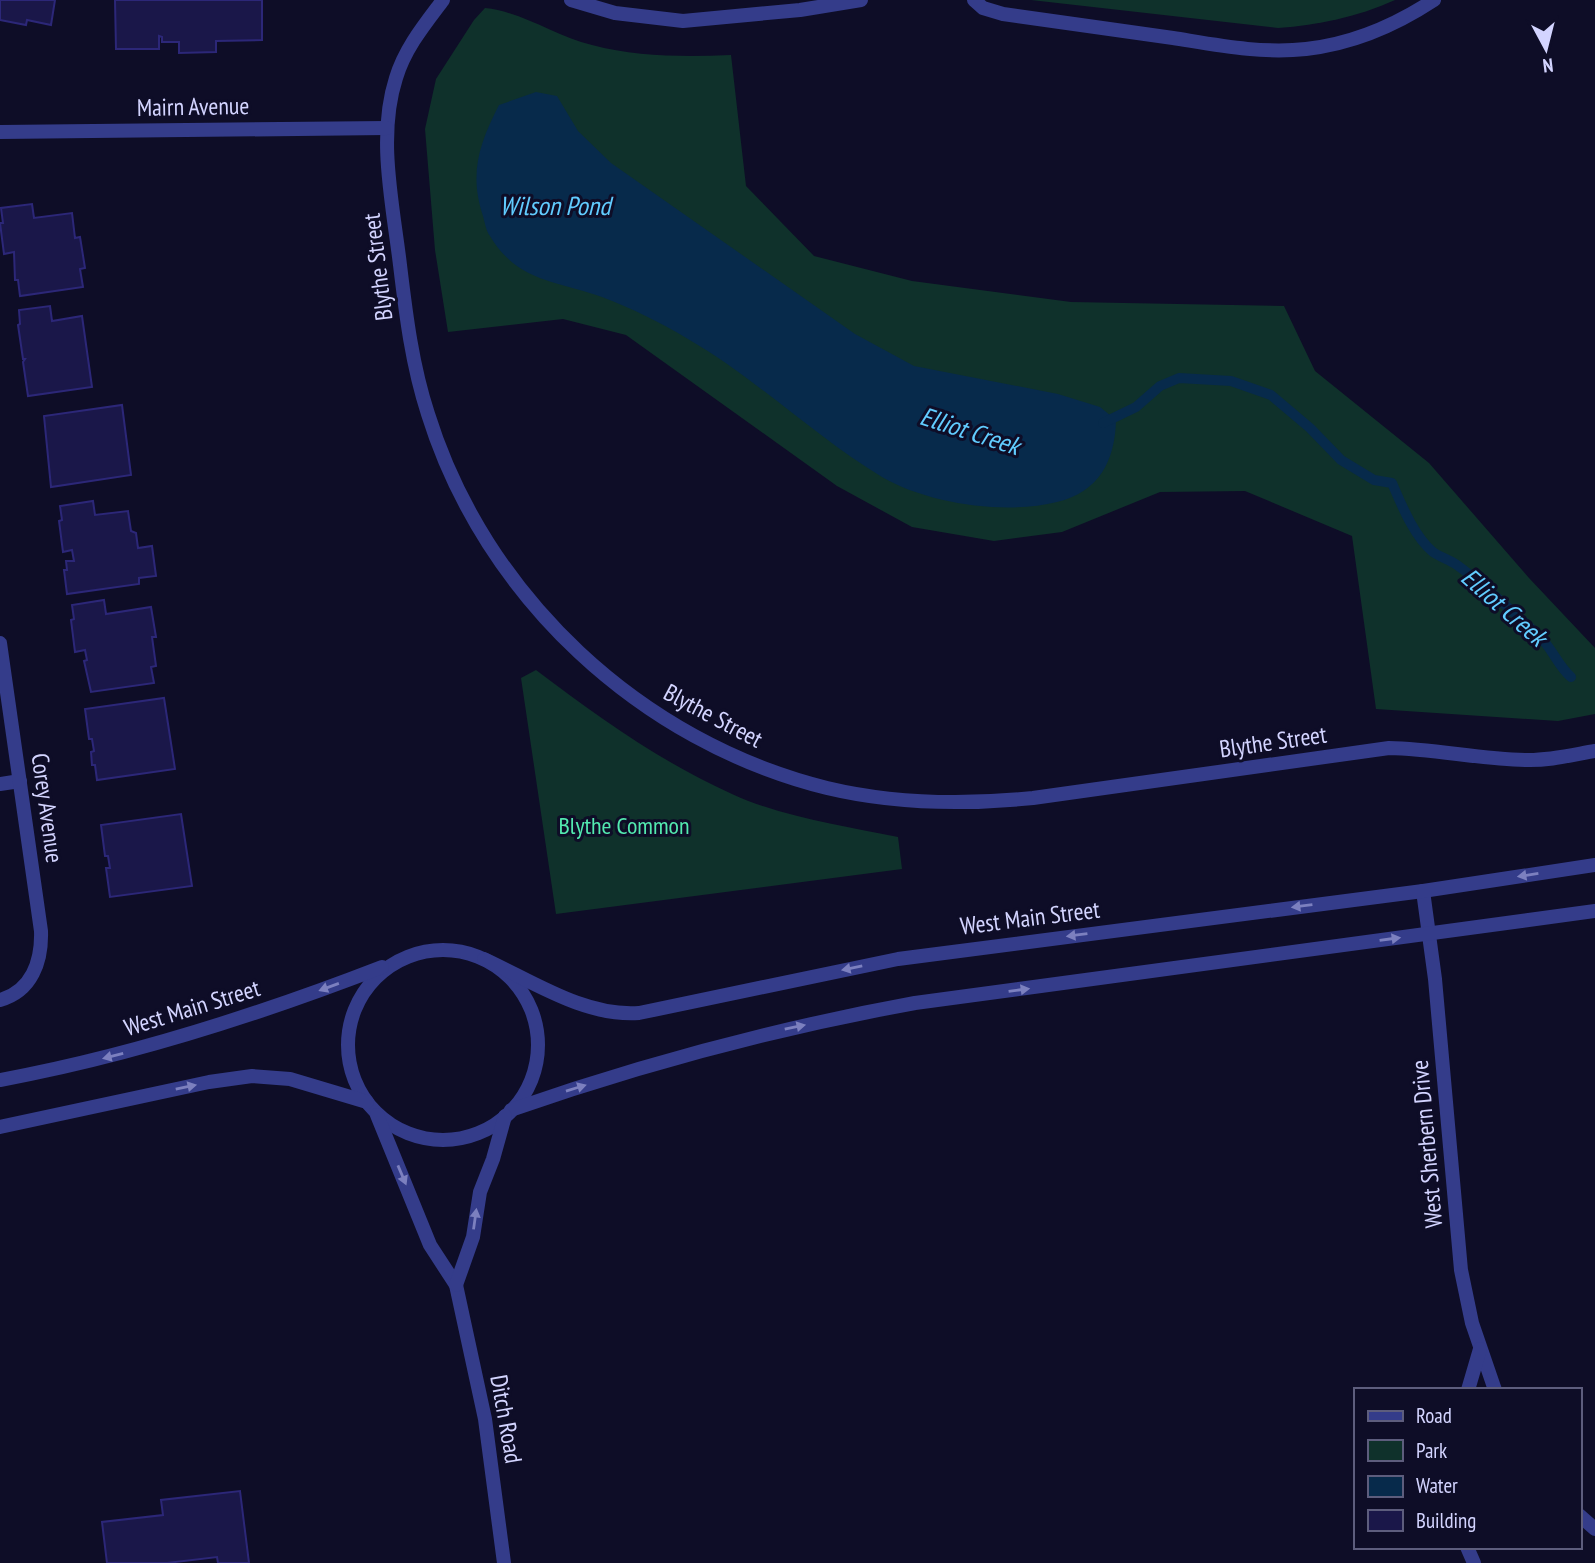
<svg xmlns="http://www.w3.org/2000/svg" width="1595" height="1563" font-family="'PT Sans Narrow',sans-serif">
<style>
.green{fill:#0f312b}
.water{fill:#072a4b}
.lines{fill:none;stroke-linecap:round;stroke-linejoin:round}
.stream{stroke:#072a4b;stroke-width:10}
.building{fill:#1a1749;stroke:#2c2778;stroke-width:2}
.service{stroke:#343c8a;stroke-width:14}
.minor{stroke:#343c8a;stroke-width:14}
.tertiary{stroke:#343c8a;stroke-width:14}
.oneway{fill:#7c80bf}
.labels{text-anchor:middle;stroke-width:6;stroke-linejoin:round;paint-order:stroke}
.street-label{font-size:24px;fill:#d3d4ff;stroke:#0e0d27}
.park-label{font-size:24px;fill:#53eab0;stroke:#0e0d27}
.water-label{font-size:26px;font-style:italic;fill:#61ccff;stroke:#0e0d27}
</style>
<rect width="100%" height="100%" fill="#0e0d27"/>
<g class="green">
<path d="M1031,0h364c-38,17 -76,25 -117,28z"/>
<path d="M485,8c38,4 70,28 107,37 45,12 93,12 139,10l15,131 68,70 98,25 159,21 213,4 31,65 114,92 100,115 66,70v66l-37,7 -182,-12 -24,-173 -107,-45 -85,1 -98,40 -68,9 -82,-14 -75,-41 -211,-151 -63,-16 -115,13 -13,-82 -10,-121 11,-50 38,-59z"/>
<path d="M536,670c62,47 125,92 196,124 50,23 112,32 166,43l4,32 -346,45 -35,-236z"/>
</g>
<path class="water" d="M536,92l21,4 21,35 33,32 244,171 59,32 144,28 42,13 16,13c-1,41 -17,72 -59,82 -51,13 -129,2 -175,-25 -68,-41 -125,-98 -194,-138 -28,-17 -55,-30 -86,-42 -44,-16 -85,-15 -112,-61 -4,-5 -5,-13 -7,-20 -14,-42 -4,-72 16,-111z"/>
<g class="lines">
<path class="stream" d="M1103,423l33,-16 24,-21 19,-8 52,3 40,14 39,33 31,32 33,20 18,3c10,23 22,53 41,69 7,5 17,8 24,13 29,21 55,46 81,70 14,12 19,30 33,42"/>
</g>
<g class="building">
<polygon points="0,0 55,0 51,25 27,20 26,25 0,20"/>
<polygon points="115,0 262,0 262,40 216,41 216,52 179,53 179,42 162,42 162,37 159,36 159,49 116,49"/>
<polygon points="32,204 34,218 72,213 75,238 80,237 85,268 80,269 83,287 20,296 18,280 15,280 14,252 4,254 0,223 3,223 1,208"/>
<polygon points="50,306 52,321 82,316 92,387 28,396 23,362 25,359 23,359 18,325 20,324 19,310"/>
<polygon points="122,405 131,475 51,487 44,416"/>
<polygon points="93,501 95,515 128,511 131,531 136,533 138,548 152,546 156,576 139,578 139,584 67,594 64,570 67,570 66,561 74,561 72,550 63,552 59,521 62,520 60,506"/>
<polygon points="104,600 106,614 151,607 156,637 152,637 156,666 151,667 154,683 91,692 84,661 87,660 85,650 75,652 71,620 74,619 72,605"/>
<polygon points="164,698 175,769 97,780 95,765 92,765 91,752 94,751 92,739 89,739 85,709"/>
<polygon points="181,814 192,886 110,897 106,868 110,868 108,856 105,856 101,825"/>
<polygon points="240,1491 249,1563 218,1563 217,1557 167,1563 107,1563 102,1522 163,1515 161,1500"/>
</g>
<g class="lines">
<polyline class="service" points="0,784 20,781"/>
<g class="minor">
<path d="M443,0c-18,24 -38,48 -47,78 -19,59 -3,127 4,187 6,50 12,100 28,149 57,183 213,328 399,374 67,16 137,17 206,10l356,-50c46,1 90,11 136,12 23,1 47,-5 70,-9"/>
<polyline points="571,0 615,13 683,21 800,10 861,0"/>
<path d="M974,0l9,8 20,6c57,8 113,16 170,24 44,7 88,16 133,11 46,-5 90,-24 128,-49"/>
<polyline points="0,132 387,128"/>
<path d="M0,643l41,288c1,30 -9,60 -41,69"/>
<polyline points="1423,891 1435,979 1461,1270 1472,1323 1495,1390"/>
<polyline points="1468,1390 1480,1349"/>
<polyline points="1579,1515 1595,1529"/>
<polyline points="1467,1547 1474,1563"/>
</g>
<g class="tertiary">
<circle cx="443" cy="1045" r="95"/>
<path d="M484,959c48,22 101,58 155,54l259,-54 525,-68 172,-26"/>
<path d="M0,1080c131,-24 258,-65 382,-113"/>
<path d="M511,1110c132,-46 267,-82 404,-107l680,-92"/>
<polyline points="377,1115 430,1245 456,1285 485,1419 504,1563"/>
<polyline points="0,1127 209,1082 252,1076 290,1079 367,1102"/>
<polyline points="456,1285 473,1237 480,1192 493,1159 505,1116"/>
</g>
</g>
<defs><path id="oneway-solid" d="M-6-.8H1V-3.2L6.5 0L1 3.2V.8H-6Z" transform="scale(1.75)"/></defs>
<g class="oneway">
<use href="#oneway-solid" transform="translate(1528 875) rotate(171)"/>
<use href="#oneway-solid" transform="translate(1302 906) rotate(173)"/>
<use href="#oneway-solid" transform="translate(1077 935) rotate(173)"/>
<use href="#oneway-solid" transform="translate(1390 939) rotate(-8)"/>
<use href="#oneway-solid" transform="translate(852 968) rotate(168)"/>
<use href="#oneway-solid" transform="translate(329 987) rotate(160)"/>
<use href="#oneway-solid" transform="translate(1019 990) rotate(-8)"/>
<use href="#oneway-solid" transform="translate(795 1027) rotate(-12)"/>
<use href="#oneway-solid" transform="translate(113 1056) rotate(166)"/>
<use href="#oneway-solid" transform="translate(186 1087) rotate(-12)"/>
<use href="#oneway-solid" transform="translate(576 1088) rotate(-17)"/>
<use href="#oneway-solid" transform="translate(402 1175) rotate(67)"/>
<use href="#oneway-solid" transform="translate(475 1219) rotate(-82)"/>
</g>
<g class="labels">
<g class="street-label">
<text transform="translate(193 107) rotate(-1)" y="8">Mairn Avenue</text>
<text transform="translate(378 267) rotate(-97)" y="8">Blythe Street</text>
<text transform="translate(713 716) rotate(28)" y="8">Blythe Street</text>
<text transform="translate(1273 742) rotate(-8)" y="8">Blythe Street</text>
<text transform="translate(47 808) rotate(82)" y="8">Corey Avenue</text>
<text transform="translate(1030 918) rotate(-7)" y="8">West Main Street</text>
<text transform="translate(192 1008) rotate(-17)" y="8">West Main Street</text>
<text transform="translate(1427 1144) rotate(-95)" y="8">West Sherbern Drive</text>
<text transform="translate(506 1419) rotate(80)" y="8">Ditch Road</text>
</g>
<g class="park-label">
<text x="624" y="834">Blythe Common</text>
</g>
<g class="water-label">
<text x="555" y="215">Wilson Pond</text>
<text transform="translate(970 431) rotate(18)" y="9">Elliot Creek</text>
<text transform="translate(1504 607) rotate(41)" y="9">Elliot Creek</text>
</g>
</g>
<rect x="1354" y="1388" width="228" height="161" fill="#0e0d27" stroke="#5d5d7d" stroke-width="2"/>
<rect x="1368" y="1411" width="35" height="10" fill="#343c8a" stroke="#5d5d7d" stroke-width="2"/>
<text x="1416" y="1423" font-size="21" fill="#d3d4ff">Road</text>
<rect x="1368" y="1440" width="35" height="21" fill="#0f312b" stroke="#5d5d7d" stroke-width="2"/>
<text x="1416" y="1458" font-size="21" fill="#d3d4ff">Park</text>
<rect x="1368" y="1476" width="35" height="21" fill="#072a4b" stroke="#5d5d7d" stroke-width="2"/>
<text x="1416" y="1493" font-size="21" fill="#d3d4ff">Water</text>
<rect x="1368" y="1510" width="35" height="21" fill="#1a1749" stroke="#5d5d7d" stroke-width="2"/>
<text x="1416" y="1528" font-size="21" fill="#d3d4ff">Building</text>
<g transform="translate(1546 49) rotate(173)" stroke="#0e0d27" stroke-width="5" paint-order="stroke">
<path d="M0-5L12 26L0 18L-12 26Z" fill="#d3d4ff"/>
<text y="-10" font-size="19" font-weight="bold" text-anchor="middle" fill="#d3d4ff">N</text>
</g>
</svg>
